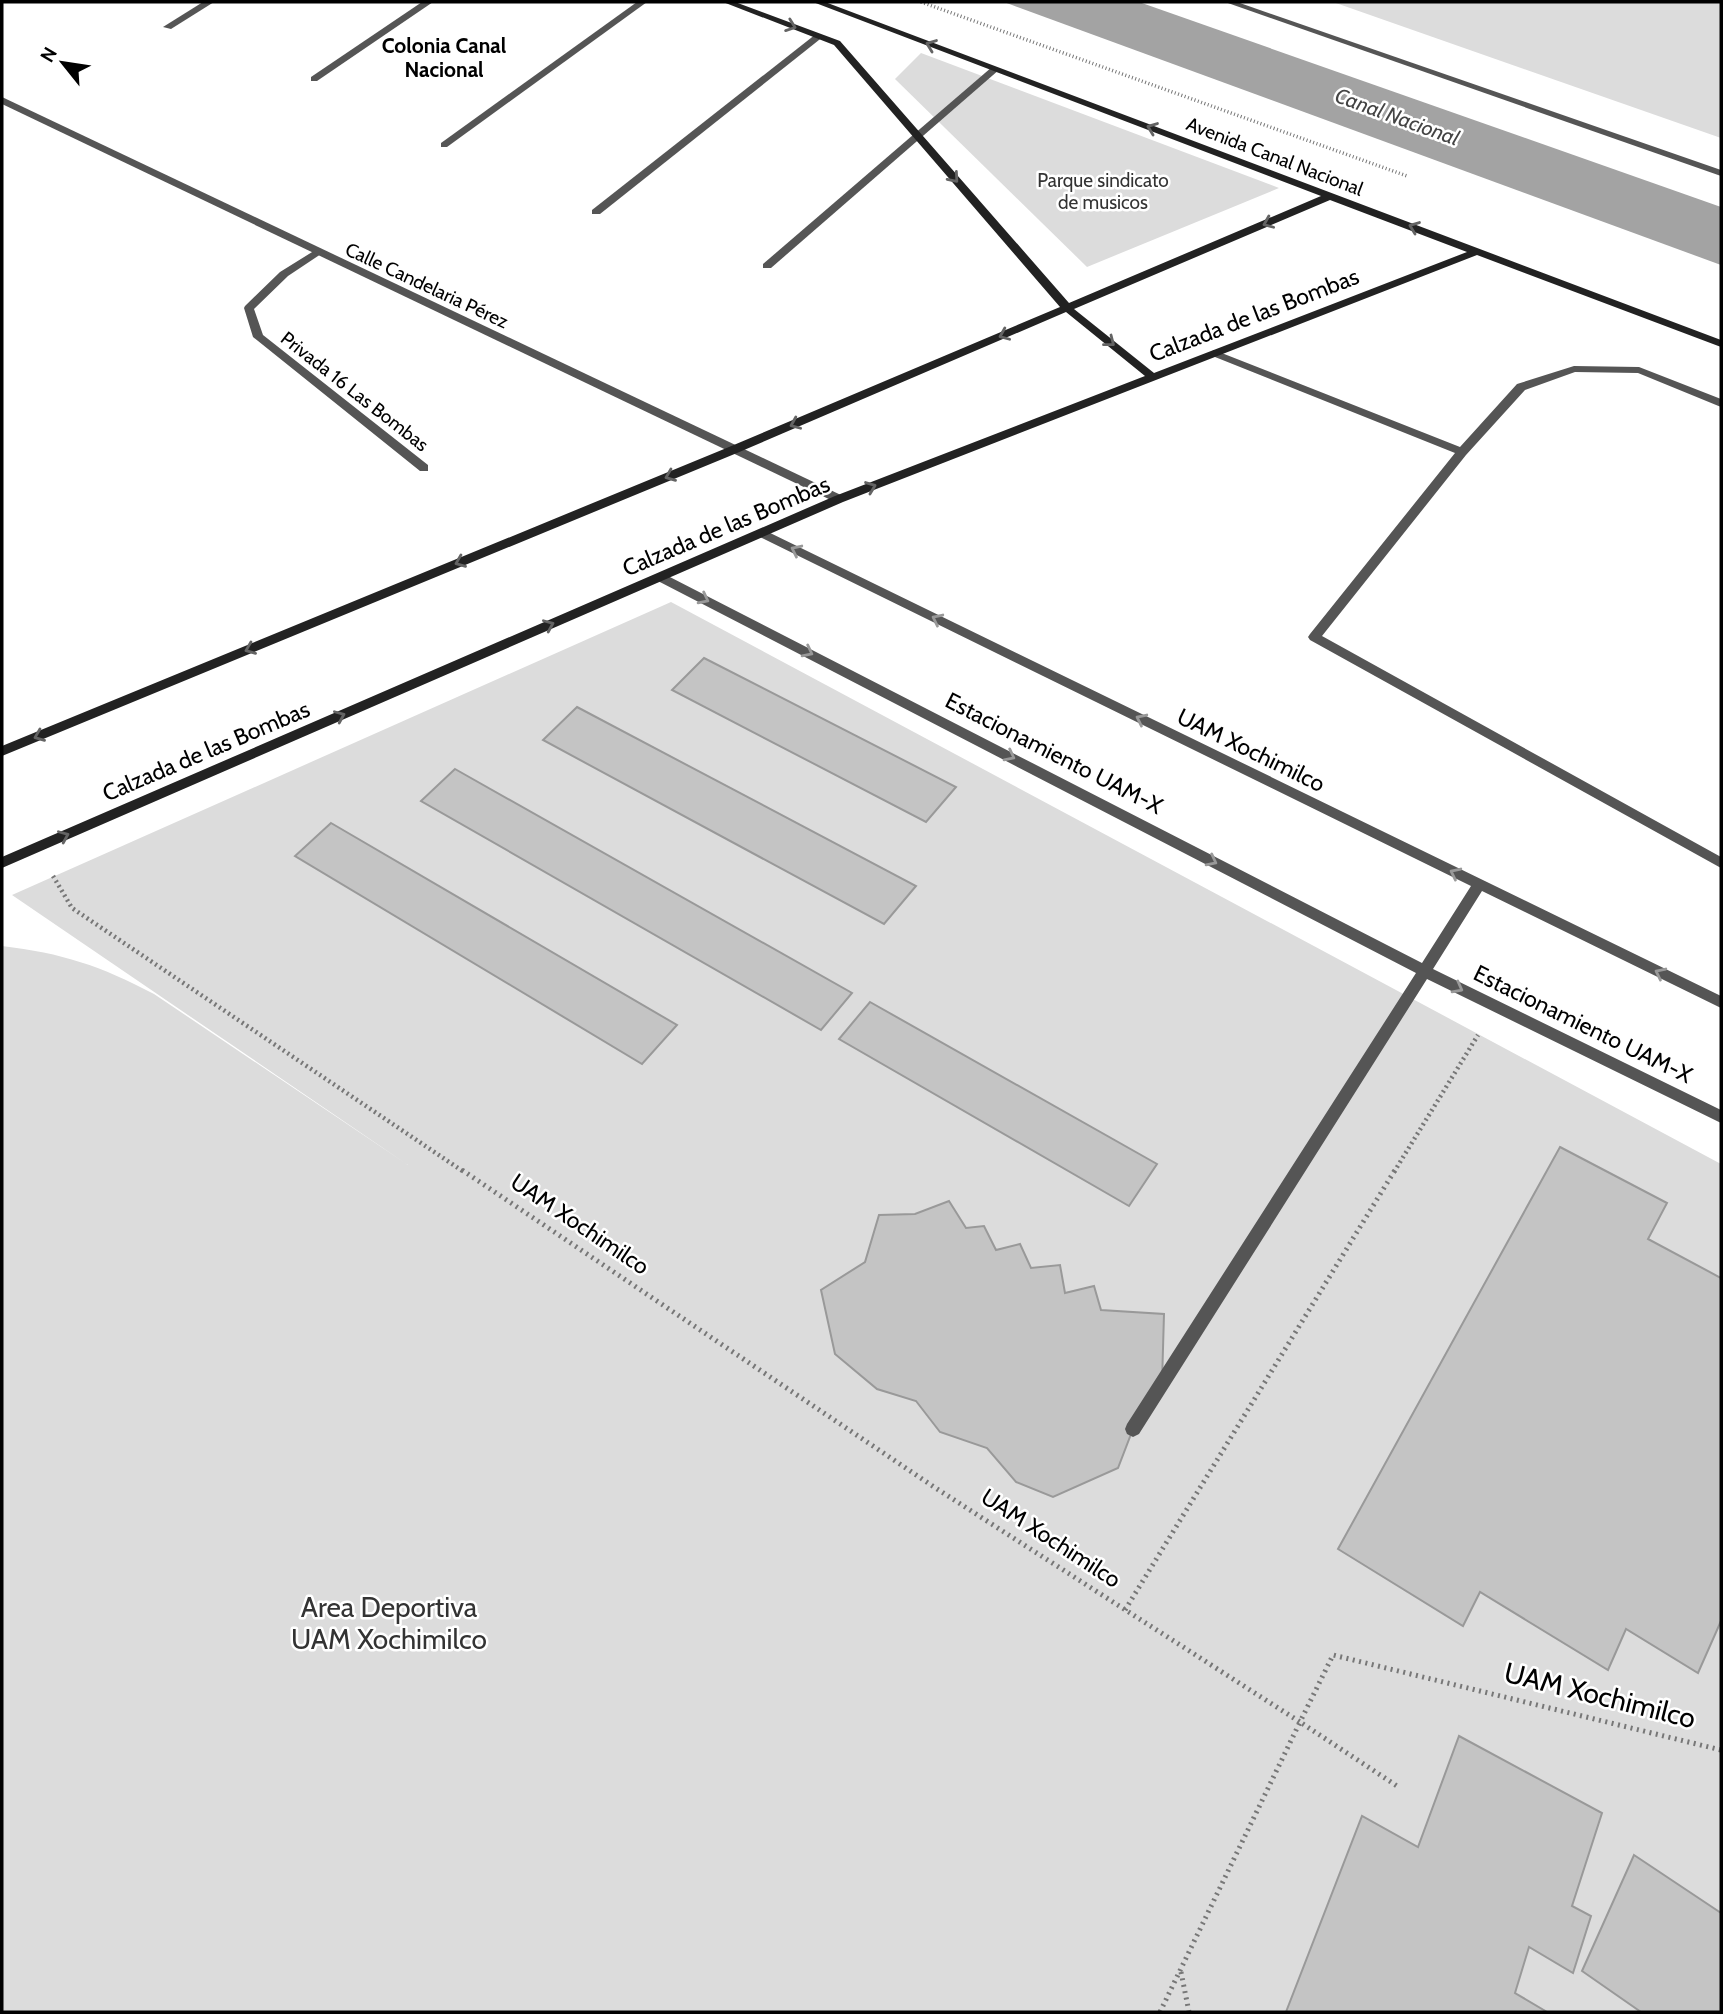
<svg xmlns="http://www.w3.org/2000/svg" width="1723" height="2014" font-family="Cabin,sans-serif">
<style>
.green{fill:#dcdcdc}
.water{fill:#a3a3a3}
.building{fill:#c4c4c4;stroke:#999;stroke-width:2}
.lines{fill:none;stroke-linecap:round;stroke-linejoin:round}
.path-far2{stroke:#777;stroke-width:3.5;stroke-dasharray:1 2.5;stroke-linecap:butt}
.path-far1{stroke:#777;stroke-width:4.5;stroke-dasharray:2 3.5;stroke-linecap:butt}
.path{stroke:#777;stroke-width:5;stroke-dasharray:2 4.5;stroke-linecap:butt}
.service{fill:#555;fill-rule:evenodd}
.minor{fill:#555;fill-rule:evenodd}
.tertiary{fill:#555;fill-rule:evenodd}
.secondary{fill:#222;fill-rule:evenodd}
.oneway{stroke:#646464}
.oneway2{stroke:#999}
.labels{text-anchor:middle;stroke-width:5;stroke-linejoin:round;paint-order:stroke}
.far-street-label{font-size:19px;fill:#000;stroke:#fff}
.far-park-label{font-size:19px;fill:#333;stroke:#fff}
.far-neighbourhood-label{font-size:21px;font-weight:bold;fill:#000;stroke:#fff}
.far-water-label{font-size:21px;font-style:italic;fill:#444;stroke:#fff}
.street-label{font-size:23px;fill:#000;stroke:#fff}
.near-park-label{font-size:28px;fill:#333;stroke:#fff}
.near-street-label{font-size:28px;fill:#000;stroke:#fff}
</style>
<rect width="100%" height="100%" fill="#fff"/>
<g class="green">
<polygon points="1333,2 1721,2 1721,138"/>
<polygon points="921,53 1279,188 1087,267 895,79"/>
<path d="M671,602l1050,562v848h-1719v-1066c60,7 99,20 152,48l254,171 -396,-270z"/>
</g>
<polygon class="water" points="1004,2 1139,2 1721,207 1721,265"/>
<g class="building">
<polygon points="704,658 956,787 926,822 672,690"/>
<polygon points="577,707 916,886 884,924 543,740"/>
<polygon points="455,769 852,993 821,1030 421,801"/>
<polygon points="331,823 677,1025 642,1064 295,856"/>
<polygon points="870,1002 1157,1164 1129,1206 839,1039"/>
<polygon points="1560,1147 1667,1203 1648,1239 1721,1278 1721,1621 1698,1673 1626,1629 1608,1670 1480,1592 1463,1626 1338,1549"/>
<polygon points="949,1201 966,1228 984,1226 996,1250 1020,1244 1031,1268 1060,1265 1065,1293 1094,1286 1101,1310 1164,1314 1162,1383 1133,1429 1118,1468 1053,1497 1016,1482 987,1448 940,1432 916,1401 877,1389 835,1354 821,1290 865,1262 879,1215 915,1214"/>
<polygon points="1459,1736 1602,1813 1572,1906 1591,1916 1573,1973 1529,1947 1515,1993 1547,2012 1286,2012 1362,1816 1418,1847"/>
<polygon points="1634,1855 1721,1913 1721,2012 1641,2012 1582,1971"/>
</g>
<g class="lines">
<polyline class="path-far2" points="921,2 1407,176"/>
<g class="path-far1">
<polyline points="53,876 72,908 464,1172"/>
<polyline points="1394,1172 1478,1035"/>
</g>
<g class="path">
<polyline points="462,1170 934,1487 1300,1722 1333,1655 1721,1750"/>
<polyline points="1125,1610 1395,1170"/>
<polyline points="1181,1972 1189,2012"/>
<polyline points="1160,2012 1300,1722 1397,1786"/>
</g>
<g class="service">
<polygon points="1225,2 1237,2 1721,170 1721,176"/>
<polygon points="317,249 322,252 321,254 288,276 254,309 263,335 428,465 428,471 420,471 253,337 244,308 245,306 280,272"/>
<polygon points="1214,350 1460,447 1517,384 1574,366 1639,367 1721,399 1721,407 1638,373 1575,372 1525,390 1466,455 1322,636 1721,857 1721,868 1310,640 1308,637 1310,634 1455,453 1210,355 1209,353"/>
<polygon points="762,529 1721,996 1721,1008 1482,891 1433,969 1721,1110 1721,1123 1427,979 1139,1434 1133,1437 1127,1434 1125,1429 1127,1424 1416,973 656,580 656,574 664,574 1422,963 1471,886 758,536 756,533"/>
</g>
<g class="minor">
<polygon points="203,2 214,2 171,29 163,27"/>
<polygon points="422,2 433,2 317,81 311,81 311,77"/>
<polygon points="637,2 647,2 447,147 441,147 441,143"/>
<polygon points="816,34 824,36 600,214 592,214 592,210"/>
<polygon points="992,67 1000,69 771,268 763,268 763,264"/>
</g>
<polygon class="tertiary" points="2,97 843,496 845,499 839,503 835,502 2,104"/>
<path class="secondary" d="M723,2h12l105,39 229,262 252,-107 -508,-194h12l896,338v7l-244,-92 -634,247 -841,366v-11l833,-361 310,-120 -79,-64 -329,141 -735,303v-10l727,-299 331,-140 -226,-262zM1330,200l137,52 -313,121 -80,-64z"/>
</g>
<defs><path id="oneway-chevron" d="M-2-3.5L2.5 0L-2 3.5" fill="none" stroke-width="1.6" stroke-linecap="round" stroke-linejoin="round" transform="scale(1.75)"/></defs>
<g class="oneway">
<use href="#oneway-chevron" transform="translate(791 26) rotate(20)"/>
<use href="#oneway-chevron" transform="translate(931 45) rotate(-159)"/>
<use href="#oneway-chevron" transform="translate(1152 128) rotate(-159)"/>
<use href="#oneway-chevron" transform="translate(954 178) rotate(49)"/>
<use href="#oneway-chevron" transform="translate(1268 223) rotate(157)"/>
<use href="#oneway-chevron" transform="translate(1414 227) rotate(-159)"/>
<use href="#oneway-chevron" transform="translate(1004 335) rotate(157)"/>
<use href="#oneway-chevron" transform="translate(1110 342) rotate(38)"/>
<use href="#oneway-chevron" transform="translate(795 424) rotate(157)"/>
<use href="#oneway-chevron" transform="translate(670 476) rotate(158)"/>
<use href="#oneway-chevron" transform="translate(871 487) rotate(-21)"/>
<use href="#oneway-chevron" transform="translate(460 562) rotate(158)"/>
<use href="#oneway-chevron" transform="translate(549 625) rotate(-23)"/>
<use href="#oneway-chevron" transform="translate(250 649) rotate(158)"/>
<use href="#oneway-chevron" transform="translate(340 716) rotate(-23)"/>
<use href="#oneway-chevron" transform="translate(39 736) rotate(158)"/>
<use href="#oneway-chevron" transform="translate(64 836) rotate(-23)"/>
</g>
<g class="oneway2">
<use href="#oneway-chevron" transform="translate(796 550) rotate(-154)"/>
<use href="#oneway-chevron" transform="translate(704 599) rotate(27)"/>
<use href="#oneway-chevron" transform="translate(937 619) rotate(-154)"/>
<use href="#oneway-chevron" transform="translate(808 652) rotate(27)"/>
<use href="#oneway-chevron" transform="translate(1141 719) rotate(-154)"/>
<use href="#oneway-chevron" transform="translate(1010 756) rotate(27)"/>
<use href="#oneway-chevron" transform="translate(1212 861) rotate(27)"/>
<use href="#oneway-chevron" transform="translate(1455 873) rotate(-154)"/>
<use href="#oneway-chevron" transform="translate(1660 973) rotate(-154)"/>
<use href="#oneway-chevron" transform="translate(1458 988) rotate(28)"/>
</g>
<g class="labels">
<g class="far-street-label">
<text transform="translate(1275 156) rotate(21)" y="7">Avenida Canal Nacional</text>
<text transform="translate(427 285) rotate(25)" y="7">Calle Candelaria Pérez</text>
<text transform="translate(355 391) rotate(38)" y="7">Privada 16 Las Bombas</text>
</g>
<g class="far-park-label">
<text x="1103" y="187">Parque sindicato<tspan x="1103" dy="22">de musicos</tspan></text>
</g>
<g class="far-neighbourhood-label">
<text x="444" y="53">Colonia Canal<tspan x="444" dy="24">Nacional</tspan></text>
</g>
<g class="far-water-label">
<text transform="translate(1397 117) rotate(20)" y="7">Canal Nacional</text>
</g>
<g class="street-label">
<text transform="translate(1254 315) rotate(-21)" y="8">Calzada de las Bombas</text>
<text transform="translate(726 526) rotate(-23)" y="8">Calzada de las Bombas</text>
<text transform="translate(1251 750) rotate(26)" y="8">UAM Xochimilco</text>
<text transform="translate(206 751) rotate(-23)" y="8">Calzada de las Bombas</text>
<text transform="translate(1054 753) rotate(27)" y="8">Estacionamiento UAM-X</text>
<text transform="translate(1583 1024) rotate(26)" y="8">Estacionamiento UAM-X</text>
<text transform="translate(580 1224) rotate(34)" y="8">UAM Xochimilco</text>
<text transform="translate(1051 1538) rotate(33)" y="8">UAM Xochimilco</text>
</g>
<g class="near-park-label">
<text x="389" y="1617">Area Deportiva<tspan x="389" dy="32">UAM Xochimilco</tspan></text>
</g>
<g class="near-street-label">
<text transform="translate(1600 1695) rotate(14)" y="10">UAM Xochimilco</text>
</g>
</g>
<rect width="1723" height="2014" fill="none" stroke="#000000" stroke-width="7"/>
<g transform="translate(63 63) rotate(300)" stroke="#ffffff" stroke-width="5" paint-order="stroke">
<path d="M0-5L12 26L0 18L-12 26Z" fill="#000000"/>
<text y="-10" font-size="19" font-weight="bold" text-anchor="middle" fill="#000000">N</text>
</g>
</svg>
